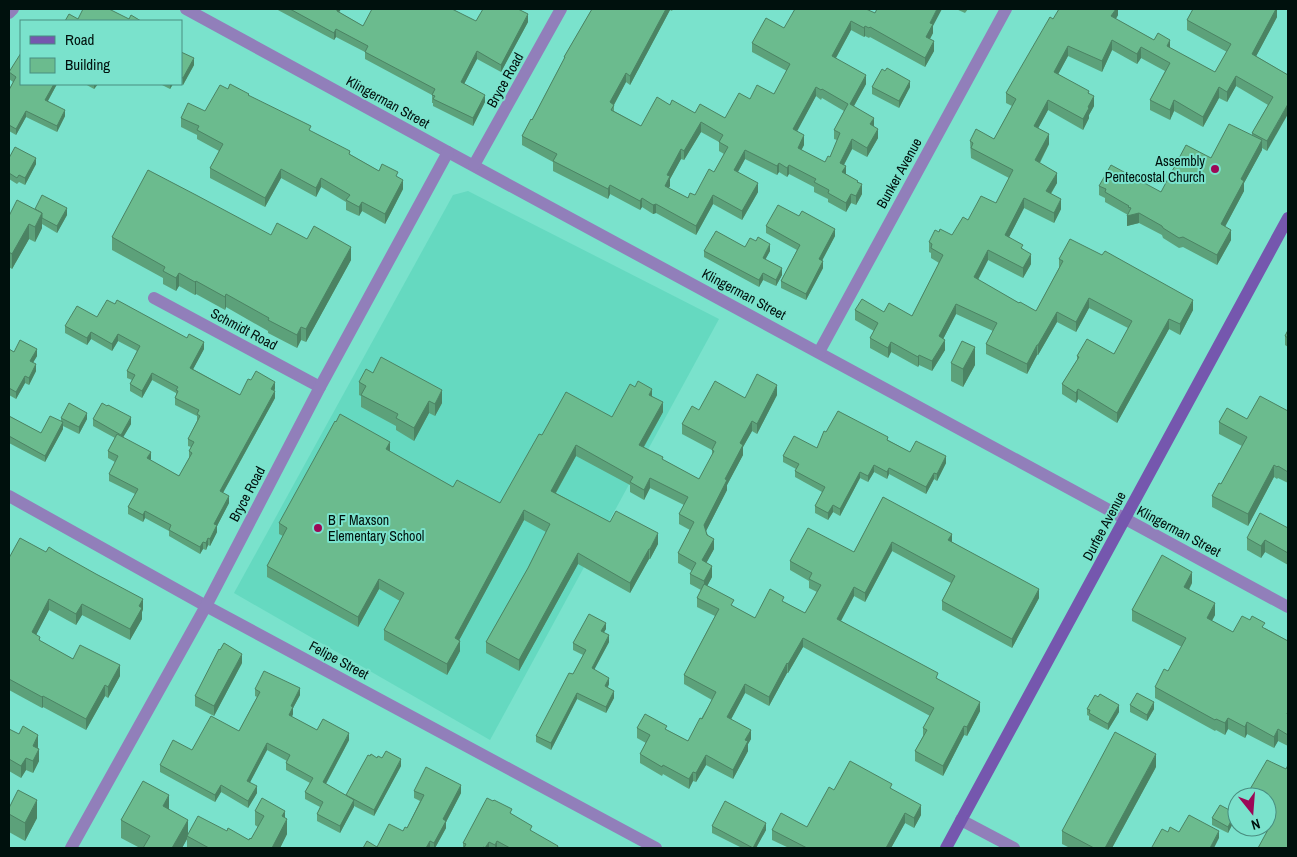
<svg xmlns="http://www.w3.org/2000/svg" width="1297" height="857" font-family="'Archivo Narrow',sans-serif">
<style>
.built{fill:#65d9c0}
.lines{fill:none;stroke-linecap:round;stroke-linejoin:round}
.minor{stroke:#917fba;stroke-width:12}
.secondary{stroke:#7557ae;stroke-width:12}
.wall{fill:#5ca17a;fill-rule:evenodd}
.shaded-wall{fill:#4b8363}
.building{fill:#6bbb8e;stroke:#4b8363;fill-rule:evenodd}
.poi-dot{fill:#9c0856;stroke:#7ae2cc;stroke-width:2}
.labels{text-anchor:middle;stroke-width:4;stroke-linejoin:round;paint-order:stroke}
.street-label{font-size:14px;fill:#00110d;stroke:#7ae2cc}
.poi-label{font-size:14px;fill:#00110d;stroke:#7ae2cc;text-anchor:end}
</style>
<rect width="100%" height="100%" fill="#7ae2cc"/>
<polygon class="built" points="468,191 719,319 490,740 234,593 453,195"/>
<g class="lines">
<g class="minor">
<polyline points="186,9 448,152 1288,607"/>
<polyline points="9,13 13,9"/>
<polyline points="474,165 561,9"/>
<polyline points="154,298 320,387"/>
<polyline points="819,352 1006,9"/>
<polyline points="9,496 206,606 656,848"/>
<polyline points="961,820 1014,848"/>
<polyline points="71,848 206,606 320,387 448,152"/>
</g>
<polyline class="secondary" points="946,848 1288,218"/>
</g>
<g class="wall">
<polygon points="276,9 341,9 339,12 363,26 476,21 528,22 501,72 477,59 464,84 485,102 473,126 433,106 433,103 432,103 432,95 365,59 365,52 336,37 334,40"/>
<path d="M592,9h81l-1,2 -2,-1 -40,75 -4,-3 -12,23v6l27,15 29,-21 25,8 30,5 25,-19 24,-5 13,-23 -35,-19v-9l32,-15 91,-15 58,13v7l-3,6 4,12 -9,16 -55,-30 -1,1 -4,-2 -1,1 -13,-7 -15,28 30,26 -12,22 20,21 4,11 -11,19 -15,-8 -8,16 2,9 12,8 4,12 -6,11 -5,-2 -5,9 -18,-10v-3l-14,-7v-5l-25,-13 -2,3 -8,-5 -2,3 -32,-16 -7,13 20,20 -16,28 -29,-16 -17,31 -40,-22 -3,1 -11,-7 -2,3 -30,-16 -2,5 -55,-28v-9l-31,-17v-9l10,-16 32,-61v-2zM816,96l5,4 1,-2 22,13 -10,19v9l3,1 -7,17 -5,5 -24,-12 3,-5 -8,-13zM701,132l18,10v9l5,3 -10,18 -19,23 -7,3 -20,-10 2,-2v-7l11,-20 3,1z"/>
<polygon points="956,9 968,9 965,13"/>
<polygon points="1118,9 1118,15 1116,19 1154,40 1215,72 1227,52 1187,30 1187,20 1277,9 1277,17 1256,56 1288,75 1267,151 1262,148 1262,150 1244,183 1244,191 1225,227 1231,240 1217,265 1183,247 1179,248 1163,238 1162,235 1139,223 1127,226 1128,215 1105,202 1105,198 1099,195 1099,186 1161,192 1211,158 1252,135 1252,133 1268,105 1236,86 1227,102 1219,98 1203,127 1174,111 1170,120 1150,110 1150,100 1165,71 1141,58 1137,64 1112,50 1102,72 1068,56 1058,74 1089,93 1094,106 1089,115 1089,118 1083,130 1048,110 1038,128 1049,144 1040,163 1057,183 1051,194 1061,209 1054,223 1024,208 1009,237 1023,249 1031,264 1023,278 988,260 978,280 1019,303 1036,311 1059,268 1059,259 1193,310 1180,335 1169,329 1117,423 1078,399 1076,403 1062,394 1062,384 1077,360 1077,356 1114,354 1128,328 1089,308 1076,332 1057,322 1038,355 1037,355 1027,374 986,354 986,344 993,331 956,314 943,339 945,350 932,371 919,365 918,367 891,352 888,358 870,348 870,338 874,331 855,320 855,310 884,312 912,316 939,263 931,258 931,253 929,252 929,242 939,232 952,235 968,220 996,203 1009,178 971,158 970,141 994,139 1012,106 1006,103 1006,93 1053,19"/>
<polygon points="181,52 194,65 183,85 181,84"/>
<polygon points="885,71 910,87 899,108 872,94 872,87"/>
<polygon points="9,72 57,84 48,101 65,116 57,132 26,117 16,135 9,131 9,90 13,82 9,79"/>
<polygon points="85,84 98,84 94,89"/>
<polygon points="160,84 173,84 170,89"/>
<polygon points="228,89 249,96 379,171 398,178 403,189 385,224 362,211 359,216 346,210 346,202 321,187 316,197 281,178 265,207 210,178 210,168 219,151 197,139 197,135 181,127 181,118 205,111"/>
<polygon points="9,158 36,164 25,185 19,182 17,184 9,179"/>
<polygon points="35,209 67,215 57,233 42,224 42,228 35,242 29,239 12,269 9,267 9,216"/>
<polygon points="799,216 835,236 822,261 823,268 806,300 781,288 781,281 797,250 766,233 766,226"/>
<polygon points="271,235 307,239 351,260 306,342 301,340 297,348 268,333 268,331 226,307 225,310 196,294 195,295 179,286 176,291 163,284 163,278 112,250 112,237"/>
<polygon points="745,247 770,251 765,259 782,275 776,286 763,280 759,287 704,257 704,251"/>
<polygon points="1288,298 1288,311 1287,310 1287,301"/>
<polygon points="97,317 204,349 193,369 240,395 275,389 274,390 275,398 223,493 229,503 217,526 217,532 210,546 208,545 206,550 203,549 200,554 169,536 169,531 145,518 143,522 128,514 128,507 135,494 109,481 109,474 115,462 108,458 108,451 115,438 93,426 93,419 131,424 123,437 151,459 150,460 179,476 189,458 189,451 191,447 188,446 188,439 197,421 197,416 175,405 175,398 176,395 176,393 152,380 142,398 130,391 130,384 132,380 127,378 127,371 137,351 118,341 112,351 91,339 87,345 65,333 65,326"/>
<polygon points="1288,330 1288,347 1285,345 1285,336"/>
<polygon points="9,349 14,352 37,356 33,362 36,371 29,385 25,383 16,399 9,395"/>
<polygon points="951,363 975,365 963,387 951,381"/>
<polygon points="373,373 442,403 435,416 429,413 414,441 396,430 396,426 361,407 361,396 359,395 359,382"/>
<polygon points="777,395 757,434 752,431 743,447 743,455 727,485 727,490 706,531 714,549 706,563 712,577 707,586 734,607 755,618 784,602 805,613 817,592 809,588 809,581 790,570 790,561 854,552 883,497 1039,598 1012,648 942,610 942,601 951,583 892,551 865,602 854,596 841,621 938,679 980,711 967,736 964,735 943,776 915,761 915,751 923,736 923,728 930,716 803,647 788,673 787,673 769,706 745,693 731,719 751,739 748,744 748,751 733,779 706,765 696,782 693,781 689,789 663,774 662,776 640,763 640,754 646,743 637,738 637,728 667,730 688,741 712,700 684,684 684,675 715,616 697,607 697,598 701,590 690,584 690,574 692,571 678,563 678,553 690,530 679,524 679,514 684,505 650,488 644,500 630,492 630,485 576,456 556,493 610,522 658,544 650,559 649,559 630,593 578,564 519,671 486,653 486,642 528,568 546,532 524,520 459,640 460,651 447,675 384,640 384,630 400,601 379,589 358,627 267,577 267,566 283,536 279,534 279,523 390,452 453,487 500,503 542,435 612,417 652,396 663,412 644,447 663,460 699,479 712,456 712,450 682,434 682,424 699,410 745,398"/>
<polygon points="1288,411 1288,483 1278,478 1277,479 1274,477 1248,526 1212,507 1212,496 1221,484 1242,446 1219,434 1219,422 1247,419"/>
<polygon points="9,416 41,433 61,421 61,418 87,419 79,434 63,426 63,429 45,462 9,443"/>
<polygon points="826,432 888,440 910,452 946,463 937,481 934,479 926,494 889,474 887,479 874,472 868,482 860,478 840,516 833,512 828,520 815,513 815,506 822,492 795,477 795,471 796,469 783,462 783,456 817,448"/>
<polygon points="1288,528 1288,565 1265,552 1261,558 1247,550 1247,538"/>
<polygon points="9,557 143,609 142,612 142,619 130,640 82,615 76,625 49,610 36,634 40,641 73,659 120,676 108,698 105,696 86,730 43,707 42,708 9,690"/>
<polygon points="1192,583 1189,590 1215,615 1212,621 1233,632 1265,628 1288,641 1288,746 1278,741 1274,748 1247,734 1245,738 1228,729 1225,735 1216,730 1215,731 1155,698 1155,687 1168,671 1182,647 1132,621 1132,610"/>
<polygon points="606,629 604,632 609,642 594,669 609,684 608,687 614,698 606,713 577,699 551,750 536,742 536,736 573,674 583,655 573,650 573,643"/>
<polygon points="242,663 214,716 195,706 195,696"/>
<polygon points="255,689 300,695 293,708 293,714 292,717 317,730 349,740 326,784 346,795 377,758 382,758 401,766 374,816 354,806 340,833 317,821 317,814 320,807 305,799 305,792 310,783 286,770 286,763 287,761 267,750 250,782 257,793 248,808 221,792 215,802 160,772 160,765 192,750 239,731 257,697 255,696"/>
<polygon points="1130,705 1154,709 1147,721 1130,712"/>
<polygon points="1087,709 1119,712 1108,730 1089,720 1089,716 1087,715"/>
<polygon points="9,729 38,747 38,748 39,761 33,773 26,770 21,778 9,771"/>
<polygon points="1156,767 1112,848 1070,848 1062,844 1062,831"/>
<polygon points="1286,769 1288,848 1266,832 1260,829 1260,827 1267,827 1267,797 1249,797 1249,791"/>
<polygon points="892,789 921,815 914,828 905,823 891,848 789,848 772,840 772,830 807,827 834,790"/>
<polygon points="414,791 461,793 446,822 446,828 435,848 363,848 377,847 403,831 407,828 420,801 414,798"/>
<polygon points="9,808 37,818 25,841 9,832"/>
<polygon points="169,809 188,835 227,831 249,840 251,839 258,827 255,825 255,811 285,818 287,834 280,848 187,848 187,839 182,848 140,848 121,838 121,820"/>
<polygon points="512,814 532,832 558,848 463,848 463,843"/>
<polygon points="1212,818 1235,819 1228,833 1212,825"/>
<polygon points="712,826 766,830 756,848 742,848 712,833"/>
</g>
<g class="shaded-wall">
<polygon points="337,9 341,9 336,17"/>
<polygon points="666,9 670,9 670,10 630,85 630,76"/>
<polygon points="937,9 942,9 933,26 933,33 926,46 926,37 930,23"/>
<polygon points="1116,9 1118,9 1118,15 1111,26 1111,16"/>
<polygon points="1276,9 1277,9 1277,17 1252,64 1252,54"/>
<polygon points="528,14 528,22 501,72 501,65"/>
<polygon points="851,21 851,30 832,65 832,56"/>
<polygon points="865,26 865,36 864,37 864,28"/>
<polygon points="336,29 336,37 334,40 334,33"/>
<polygon points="1112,40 1112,50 1102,72 1102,61"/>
<polygon points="1170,40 1170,50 1167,46"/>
<polygon points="934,41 934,51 925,67 925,58"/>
<polygon points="1068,46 1068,56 1054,82 1054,72"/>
<polygon points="1141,47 1141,58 1137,64 1137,54"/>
<polygon points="477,51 477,59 461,90 461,82"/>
<polygon points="194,58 194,65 183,85 183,78"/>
<polygon points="626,73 626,82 610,112 610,102"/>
<polygon points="866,75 866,84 850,113 850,104"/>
<polygon points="1236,76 1236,86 1227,102 1227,92"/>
<polygon points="910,81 910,87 899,108 899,101"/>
<polygon points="54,84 57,84 45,106 45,100"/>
<polygon points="94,84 98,84 94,89"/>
<polygon points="170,84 173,84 170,89"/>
<polygon points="816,87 816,96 793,139 793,129"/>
<polygon points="1219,87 1219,98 1203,127 1203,117"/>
<polygon points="485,95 485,102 473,126 473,118"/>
<polygon points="1094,96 1094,106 1089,115 1089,118 1083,130 1083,119 1088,107"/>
<polygon points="1048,100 1048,110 1034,136 1034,126"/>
<polygon points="1174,100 1174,111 1170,120 1170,110"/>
<polygon points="1288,104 1288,114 1267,151 1267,141"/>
<polygon points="65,110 65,116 57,132 57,126"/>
<polygon points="26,111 26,117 16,135 16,129"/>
<polygon points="874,118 874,127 870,124"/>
<polygon points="701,122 701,132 684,160 684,151"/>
<polygon points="878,129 878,138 867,157 867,148"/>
<polygon points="1049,134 1049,144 1035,171 1035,160"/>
<polygon points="804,135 804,145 798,157 798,148"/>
<polygon points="852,139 852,149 840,172 840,163"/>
<polygon points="1262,140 1262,150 1244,183 1244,191 1221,234 1221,224 1241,179"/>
<polygon points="681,149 681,159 670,179 670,186 665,195 665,186 667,175"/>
<polygon points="745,150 745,159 734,179 734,170"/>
<polygon points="36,158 36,164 25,185 25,178"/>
<polygon points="779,163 779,172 777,175 777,166"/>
<polygon points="789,165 789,174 787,177 787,168"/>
<polygon points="846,166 846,175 842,172"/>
<polygon points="281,169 281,178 265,207 265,198"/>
<polygon points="1057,173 1057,183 1046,201 1046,191"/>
<polygon points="321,178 321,187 316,197 316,188"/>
<polygon points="403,180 403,189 385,224 385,214"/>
<polygon points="758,183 758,192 742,220 742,211"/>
<polygon points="862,184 862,194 856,205 856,196"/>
<polygon points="610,185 610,194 608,199 608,189"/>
<polygon points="851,194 851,203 846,212 846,203"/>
<polygon points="713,195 713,204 696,235 696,226"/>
<polygon points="642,198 642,207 640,210 640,201"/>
<polygon points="1024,198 1024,208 1005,245 1005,235"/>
<polygon points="1061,199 1061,209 1054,223 1054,213"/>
<polygon points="362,202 362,211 359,216 359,207"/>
<polygon points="656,204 656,213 653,214 653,205"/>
<polygon points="67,208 67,215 57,233 57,226"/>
<polygon points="42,213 42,228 35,242 35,227"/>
<polygon points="1139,213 1139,223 1127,226 1127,216"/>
<polygon points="29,224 29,239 12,269 12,254"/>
<polygon points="835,229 835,236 819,266 819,259"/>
<polygon points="1231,230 1231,240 1217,265 1217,255"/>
<polygon points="770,244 770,251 763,264 763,258"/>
<polygon points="351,247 351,260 306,342 306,329"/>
<polygon points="988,250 988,260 974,287 974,277"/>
<polygon points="1031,254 1031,264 1023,278 1023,268"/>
<polygon points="823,261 823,268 806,300 806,294"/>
<polygon points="782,268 782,275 776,286 776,280"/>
<polygon points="179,273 179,286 176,291 176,278"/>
<polygon points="763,273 763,280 759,287 759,280"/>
<polygon points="196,281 196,294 195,295 195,282"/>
<polygon points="226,294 226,307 225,310 225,297"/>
<polygon points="1089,298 1089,308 1076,332 1076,322"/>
<polygon points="1193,300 1193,310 1180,335 1180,324"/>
<polygon points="956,304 956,314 939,347 939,336"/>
<polygon points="1057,312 1057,322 1038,355 1038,345"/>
<polygon points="1169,319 1169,329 1117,423 1117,413"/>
<polygon points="301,327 301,340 297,348 297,335"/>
<polygon points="91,332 91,339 87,345 87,338"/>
<polygon points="118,334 118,341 112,351 112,344"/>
<polygon points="945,340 945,350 932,371 932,361"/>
<polygon points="204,342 204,349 190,375 190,368"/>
<polygon points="891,342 891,352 888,358 888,348"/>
<polygon points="1037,345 1037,355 1027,374 1027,364"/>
<polygon points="975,347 975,365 963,387 963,369"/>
<polygon points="37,349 37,356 30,368 30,361"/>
<polygon points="919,355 919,365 918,367 918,357"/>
<polygon points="36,364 36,371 29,385 29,378"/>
<polygon points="152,373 152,380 142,398 142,391"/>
<polygon points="25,376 25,383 16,399 16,392"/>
<polygon points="275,382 275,389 271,396 271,389"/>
<polygon points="777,385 777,395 757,434 757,424"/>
<polygon points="652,389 652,399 649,395"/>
<polygon points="1078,389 1078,399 1076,403 1076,393"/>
<polygon points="442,390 442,403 435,416 435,404"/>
<polygon points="275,391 275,398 220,498 220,491"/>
<polygon points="429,401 429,413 414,441 414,428"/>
<polygon points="663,402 663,412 639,455 639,445"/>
<polygon points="87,413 87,419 79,434 79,427"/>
<polygon points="131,417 131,424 121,441 121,435"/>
<polygon points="752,421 752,431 743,447 743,455 727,485 727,490 704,535 704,525 725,479 740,443"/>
<polygon points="63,422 63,429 45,462 45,456"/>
<polygon points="390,442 390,452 386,449"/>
<polygon points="576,445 576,456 551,501 551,491"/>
<polygon points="151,452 151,459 147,465 147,458"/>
<polygon points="946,456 946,463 937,481 937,474"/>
<polygon points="874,465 874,472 868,482 868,476"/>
<polygon points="1274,465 1274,477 1248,526 1248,514"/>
<polygon points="889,468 889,474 887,479 887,472"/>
<polygon points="860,472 860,478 840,516 840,509"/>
<polygon points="934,473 934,479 926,494 926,487"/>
<polygon points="650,478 650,488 644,500 644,490"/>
<polygon points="229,496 229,503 217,526 217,532 210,546 210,539 214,524"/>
<polygon points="833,505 833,512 828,520 828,513"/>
<polygon points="524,510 524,520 455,648 455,638"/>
<polygon points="145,511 145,518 143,522 143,515"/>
<polygon points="658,533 658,544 650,559 650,549"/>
<polygon points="952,534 952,543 948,540"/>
<polygon points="208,538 208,545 206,550 206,543"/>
<polygon points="714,539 714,549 702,571 702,560"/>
<polygon points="1265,540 1265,552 1261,558 1261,546"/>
<polygon points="203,542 203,549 200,554 200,547"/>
<polygon points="892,542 892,551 865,602 865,593"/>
<polygon points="649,549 649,559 630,593 630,583"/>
<polygon points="578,553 578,564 519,671 519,660"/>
<polygon points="712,566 712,577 704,592 704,581"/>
<polygon points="1192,572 1192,583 1184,598 1184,587"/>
<polygon points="379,579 379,589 358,627 358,617"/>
<polygon points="854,587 854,596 837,628 837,619"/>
<polygon points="1039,589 1039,598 1012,648 1012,639"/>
<polygon points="49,599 49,610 32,643 32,632"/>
<polygon points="143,599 143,609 142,612 142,619 130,640 130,629 139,606"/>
<polygon points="1215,603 1215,615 1207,629 1207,618"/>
<polygon points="82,604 82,615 76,625 76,614"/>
<polygon points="606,623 606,629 601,637 601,631"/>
<polygon points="609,635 609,642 592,674 592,668"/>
<polygon points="803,638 803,647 788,673 788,664"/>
<polygon points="460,641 460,651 447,675 447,664"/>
<polygon points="242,654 242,663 214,716 214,706"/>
<polygon points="787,663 787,673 769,706 769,697"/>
<polygon points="120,665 120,676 108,698 108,687"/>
<polygon points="609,678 609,684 605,692 605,686"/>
<polygon points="745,684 745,693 727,727 727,717"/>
<polygon points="105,685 105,696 86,730 86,719"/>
<polygon points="300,688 300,695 293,708 293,714 289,722 289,715 291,706"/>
<polygon points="614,691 614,698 606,713 606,707"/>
<polygon points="577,693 577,699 551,750 551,743"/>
<polygon points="43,696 43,707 42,708 42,697"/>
<polygon points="980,702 980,711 967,736 967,727"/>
<polygon points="1154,702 1154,709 1147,721 1147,715"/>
<polygon points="1119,705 1119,712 1108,730 1108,724"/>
<polygon points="1228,718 1228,729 1225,735 1225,723"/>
<polygon points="1247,722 1247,734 1245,738 1245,727"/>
<polygon points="964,726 964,735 943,776 943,766"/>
<polygon points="1278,729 1278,741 1274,748 1274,737"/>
<polygon points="751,730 751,739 748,744 748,751 733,779 733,770 745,740"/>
<polygon points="349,733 349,740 323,789 323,782"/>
<polygon points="38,735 38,747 33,758 33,746"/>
<polygon points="267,743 267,750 247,788 247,781"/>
<polygon points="39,749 39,761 33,773 33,761"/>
<polygon points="1156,754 1156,767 1112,848 1105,848"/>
<polygon points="706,755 706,765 696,782 696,773"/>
<polygon points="26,758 26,770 21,778 21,766"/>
<polygon points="401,759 401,766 374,816 374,810"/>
<polygon points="693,772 693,781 689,789 689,779"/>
<polygon points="221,785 221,792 215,802 215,795"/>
<polygon points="461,785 461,793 446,822 446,828 435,848 434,848 434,843 443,819"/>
<polygon points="257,786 257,793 248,808 248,801"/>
<polygon points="169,795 169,813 163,806"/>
<polygon points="37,800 37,818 25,841 25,823"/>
<polygon points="354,800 354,807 340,833 340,826"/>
<polygon points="921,805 921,815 914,828 914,818"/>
<polygon points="285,811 285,823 287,819 287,834 280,848 272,848 282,816"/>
<polygon points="905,813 905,823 891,848 886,848"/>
<polygon points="1235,813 1235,819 1228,833 1228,827"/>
<polygon points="188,820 188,837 187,836 187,839 182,848 172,848"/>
<polygon points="766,823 766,830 756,848 753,848"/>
<polygon points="1219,831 1219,838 1214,848 1210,848"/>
<polygon points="430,841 430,848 426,848"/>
<polygon points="497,841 497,848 495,848 495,845"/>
<polygon points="489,842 489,848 485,848"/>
</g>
<g class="building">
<polygon points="83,9 109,9 129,19 131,15 141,21 65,21 69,14 78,19"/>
<polygon points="290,9 337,9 337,11 363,26 372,9 452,9 476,21 483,9 518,9 528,14 501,65 477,51 461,82 485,95 473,118 433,99 435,96 432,95 435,89 365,52 368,46 336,29 334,33"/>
<path d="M592,9h74l-36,67 -4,-3 -16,29 4,3 -3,5 30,16 16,-29 13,8 2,-5 23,13 5,-9 25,14 14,-25 11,6 7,-14 17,9 16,-30 -38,-21 14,-25 18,10 11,-19h71l9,4 2,-4h60l-7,14 3,1 -7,13 8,4 -9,17 -55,-31 -1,1 -4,-2 -1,2 -13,-7 -19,35 34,19 -16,29 24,14 -4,6 8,5 -11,19 -15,-9 -12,24 6,3 -4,6 16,9 -1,1 5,2 -6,12 -5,-2 -5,9 -18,-10 1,-3 -15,-8 2,-3 -27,-14 -2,3 -8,-5 -2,3 -32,-16 -11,20 24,13 -16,28 -29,-16 -17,31 -40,-22 -3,1 -11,-7 -2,3 -30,-16 -2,4 -55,-28 4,-7 -35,-18 9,-17 1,1 33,-63h-1zM816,87l5,3 1,-1 26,15 -14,26 6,3 -10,24 -2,-1 -3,6 -27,-14 6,-13 -11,-6zM701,122l22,13 -4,7 9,5 -14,25 -5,-3 -14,26 -5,-2 -2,5 -23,-12 5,-10 -3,-1 14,-26 3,2z"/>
<polygon points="1059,9 1116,9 1111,16 1154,40 1158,33 1170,40 1167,46 1215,72 1231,44 1187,20 1193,9 1276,9 1252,54 1288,75 1288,104 1267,141 1252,133 1273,97 1236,76 1227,92 1219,87 1203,117 1174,100 1170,110 1150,100 1170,63 1141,47 1137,54 1112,40 1102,61 1068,46 1054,72 1089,91 1088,93 1094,96 1088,107 1089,108 1083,119 1048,100 1034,126 1049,134 1035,160 1057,173 1046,191 1061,199 1054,213 1024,198 1005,235 1023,245 1021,248 1031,254 1023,268 988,250 974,277 1019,303 1020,302 1036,311 1063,261 1059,259 1070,239 1102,255 1105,251 1193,300 1180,324 1169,319 1117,413 1078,389 1076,393 1062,384 1079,357 1077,356 1087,339 1114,354 1132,321 1089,298 1076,322 1057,312 1038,345 1037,345 1027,364 986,344 997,323 956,304 939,336 945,340 932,361 919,355 918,357 891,342 888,348 870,338 878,323 855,310 862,299 884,312 889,303 912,316 943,255 931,248 932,244 929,242 935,230 939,232 940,229 952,235 963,217 968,220 981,196 996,203 1013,170 971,148 973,143 970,141 976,129 994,139 1016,99 1006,93 1050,17 1053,19"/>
<polygon points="181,52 194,58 183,78 181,77"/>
<polygon points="21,53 21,84 54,84 45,100 65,110 57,126 26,111 16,129 9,125 9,90 16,77 9,72"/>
<polygon points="887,68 910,81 899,101 872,87 882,69 885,71"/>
<polygon points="230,84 249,94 248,95 311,126 309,130 350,151 349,154 379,171 382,164 398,172 396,176 403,180 385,214 362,202 359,207 346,200 350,195 321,178 316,188 281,169 265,198 210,168 223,144 197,130 199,126 181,118 188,103 205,111 220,85 228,89"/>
<polygon points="1229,124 1262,140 1241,179 1244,181 1221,224 1231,230 1217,255 1183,237 1179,238 1163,228 1162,226 1139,213 1127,216 1131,208 1128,207 1129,206 1105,192 1106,189 1099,186 1111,165 1161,192 1186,145 1211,158"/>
<polygon points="15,147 36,158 25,178 19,175 17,178 9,173 9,158"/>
<polygon points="148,170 196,195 271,235 277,223 307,239 314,226 351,247 306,329 301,327 297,335 268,320 269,318 226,294 225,297 196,281 195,282 179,273 176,278 163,271 165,267 112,237"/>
<polygon points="42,195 67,208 57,226 42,218 42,213 35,209"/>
<polygon points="17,200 42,213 35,227 29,224 12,254 9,252 9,216"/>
<polygon points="778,205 799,216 802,211 835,229 819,259 823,261 806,294 781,281 800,245 766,226"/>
<polygon points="716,231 745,247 750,238 756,241 758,237 770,244 763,258 782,268 776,280 763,273 759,280 704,251"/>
<polygon points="107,300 115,304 117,300 187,338 189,334 204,342 190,368 240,395 248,379 251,380 256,371 275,382 271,389 275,391 220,491 229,496 214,524 217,525 210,539 208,538 206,543 203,542 200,547 169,530 171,525 145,511 143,515 128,507 138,489 109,474 118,456 108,451 117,434 151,452 147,458 179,476 192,453 189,451 194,442 188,439 200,416 197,414 199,410 175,398 178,391 176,390 178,387 152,373 142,391 130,384 135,375 127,371 140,346 118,334 112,344 91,332 87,338 65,326 77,306 97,317"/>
<polygon points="1288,330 1288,338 1285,336"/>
<polygon points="20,340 37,349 30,361 36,364 29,378 25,376 16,392 9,388 9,349 14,352"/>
<polygon points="962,341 975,347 963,369 951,363"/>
<polygon points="381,357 442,390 435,404 429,401 414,428 396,418 398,414 361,395 366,386 359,382 366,369 373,373"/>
<polygon points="757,374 777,385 757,424 752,421 740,443 743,445 725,479 727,480 704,525 707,535 714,539 702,560 712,566 704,581 690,574 696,563 678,553 694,522 679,514 688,497 650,478 644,490 630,482 633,477 576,445 551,491 610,522 616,511 658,533 650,549 649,549 630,583 578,553 519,660 486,642 528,568 550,524 524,510 455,638 460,641 447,664 384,630 404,593 379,579 358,617 267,566 287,528 279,523 335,421 336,422 340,414 390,442 386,449 453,487 457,480 500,503 539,434 542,435 566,392 612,417 630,384 635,387 638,381 652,389 649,395 663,402 639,445 663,457 662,459 699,479 714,451 712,450 716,442 682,424 692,406 699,410 715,381 745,398"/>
<polygon points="1260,396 1288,411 1288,472 1278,466 1277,467 1274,465 1248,514 1212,496 1219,483 1221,484 1247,437 1219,422 1227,408 1247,419"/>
<polygon points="69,403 87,413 79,427 61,418"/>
<polygon points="102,403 107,406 108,405 131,417 121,435 93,419"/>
<polygon points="838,411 888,437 887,440 910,452 916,441 946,456 937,474 934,473 926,487 889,468 887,472 874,465 868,476 860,472 840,509 833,505 828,513 815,506 825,487 795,471 799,464 783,456 794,436 817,448 824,431 826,432"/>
<polygon points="9,416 41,433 50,416 63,422 45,456 9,436"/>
<polygon points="883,497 952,534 948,540 1039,589 1012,639 942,601 955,576 892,542 865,593 854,587 837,619 938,673 936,678 980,702 967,727 964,726 943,766 915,751 927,730 923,728 934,708 803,638 788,664 787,663 769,697 745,684 727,717 751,730 745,740 748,741 733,770 706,755 696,773 693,772 689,779 663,765 662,767 640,754 650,735 637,728 645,714 667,726 665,729 688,741 700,718 702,719 716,692 684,675 719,609 697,598 704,584 734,600 731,605 755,618 770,589 784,597 782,601 805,613 821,585 809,579 812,573 790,561 808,528 854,552"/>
<polygon points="1260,513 1288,528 1288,553 1265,540 1261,546 1247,538"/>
<polygon points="20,538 46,552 49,547 55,551 96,574 143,599 139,606 142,608 130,629 82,604 76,614 49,599 32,632 40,637 39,640 73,659 80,645 120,665 108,687 105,685 86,719 43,696 42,697 9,679 9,557 9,558"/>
<polygon points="1162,555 1192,572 1184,587 1215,603 1207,618 1233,632 1242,616 1250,620 1252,616 1265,623 1262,627 1288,641 1288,711 1287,714 1288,715 1288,735 1278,729 1274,737 1247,722 1245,727 1228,718 1225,723 1216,719 1215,720 1155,687 1164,669 1168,671 1186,638 1132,610"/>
<polygon points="589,614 606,623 601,631 609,635 592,668 609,678 605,686 614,691 606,707 577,693 551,743 536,736 569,673 573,674 586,650 573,643"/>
<polygon points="224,643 242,654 214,706 195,696 219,649 220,650"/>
<polygon points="264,671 300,688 291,706 293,707 289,715 317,730 323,719 349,733 323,782 354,800 340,826 317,814 323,802 305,792 313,778 286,763 290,755 267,743 247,781 257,786 248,801 221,785 215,795 160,765 173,740 192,750 211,716 239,731 260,692 255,689"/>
<polygon points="1137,693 1154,702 1147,715 1130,705"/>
<polygon points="1100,694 1119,705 1108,724 1089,713 1090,710 1087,709 1095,695 1098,697"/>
<polygon points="23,726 38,735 33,746 39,749 33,761 26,758 21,766 9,759 9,729 19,734"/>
<polygon points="1115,732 1156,754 1105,848 1094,848 1062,831"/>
<polygon points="386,751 401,759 374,810 346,795 368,755 370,756 371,754 377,758 378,756 382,758"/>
<polygon points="1267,760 1286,769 1288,765 1288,848 1258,848 1270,826 1267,825 1268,822 1267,821 1267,804 1269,801 1267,801 1267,797 1260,797 1249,791"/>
<polygon points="850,761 892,784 890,788 921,805 914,818 905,813 886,848 807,848 772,830 781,813 807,827 829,787 834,790"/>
<polygon points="426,767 461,785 443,819 446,821 434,843 430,841 426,848 363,848 367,841 377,847 389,824 403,831 405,827 407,828 424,795 414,791"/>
<polygon points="143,781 169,795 163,806 188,820 172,848 143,848 150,836 121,820"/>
<polygon points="18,790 37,800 25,823 9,814 9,808"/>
<polygon points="262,798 285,811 282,816 287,819 272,848 209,848 187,836 198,816 227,831 228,828 249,840 250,838 251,839 264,816 255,811"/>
<polygon points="487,798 493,801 494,800 512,809 510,813 532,826 530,830 558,846 557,848 510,848 497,841 495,845 489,842 485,848 483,847 482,848 464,848 466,844 463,843"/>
<polygon points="725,801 766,823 753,848 712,826"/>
<polygon points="1220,805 1235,813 1228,827 1212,818"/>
<polygon points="1189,815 1219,831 1210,848 1153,848 1152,847 1162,829 1168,832 1170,827 1179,832"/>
</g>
<g class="poi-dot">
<circle cx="1215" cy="169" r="5"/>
<circle cx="318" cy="528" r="5"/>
</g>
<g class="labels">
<g class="street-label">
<text transform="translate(505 80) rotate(-61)" y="5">Bryce Road</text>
<text transform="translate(388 102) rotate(29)" y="5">Klingerman Street</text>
<text transform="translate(899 173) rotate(-61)" y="5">Bunker Avenue</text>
<text transform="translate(744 294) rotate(28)" y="5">Klingerman Street</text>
<text transform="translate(244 329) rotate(28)" y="5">Schmidt Road</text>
<text transform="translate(247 494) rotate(-62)" y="5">Bryce Road</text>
<text transform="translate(1104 526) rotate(-62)" y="5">Durfee Avenue</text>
<text transform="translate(1179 531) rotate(28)" y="5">Klingerman Street</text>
<text transform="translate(339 660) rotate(28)" y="5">Felipe Street</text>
</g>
<g class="poi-label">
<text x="1205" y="166">Assembly<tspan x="1205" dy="16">Pentecostal Church</tspan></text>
<text x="328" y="525" text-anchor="start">B F Maxson<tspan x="328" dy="16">Elementary School</tspan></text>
</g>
</g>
<rect width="1297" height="857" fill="none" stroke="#00110d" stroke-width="20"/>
<rect x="20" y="20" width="162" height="65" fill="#7ae2cc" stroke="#498e80"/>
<rect x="30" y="36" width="25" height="8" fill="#7557ae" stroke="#498e80"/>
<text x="65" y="45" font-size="15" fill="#00110d">Road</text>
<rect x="30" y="58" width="25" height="15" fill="#6bbb8e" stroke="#498e80"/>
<text x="65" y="70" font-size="15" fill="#00110d">Building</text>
<g transform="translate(1252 812) rotate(163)"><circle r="24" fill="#7ae2cc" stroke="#498e80"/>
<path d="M0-4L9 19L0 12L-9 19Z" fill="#9c0856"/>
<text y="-8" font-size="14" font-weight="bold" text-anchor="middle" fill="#00110d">N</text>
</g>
</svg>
